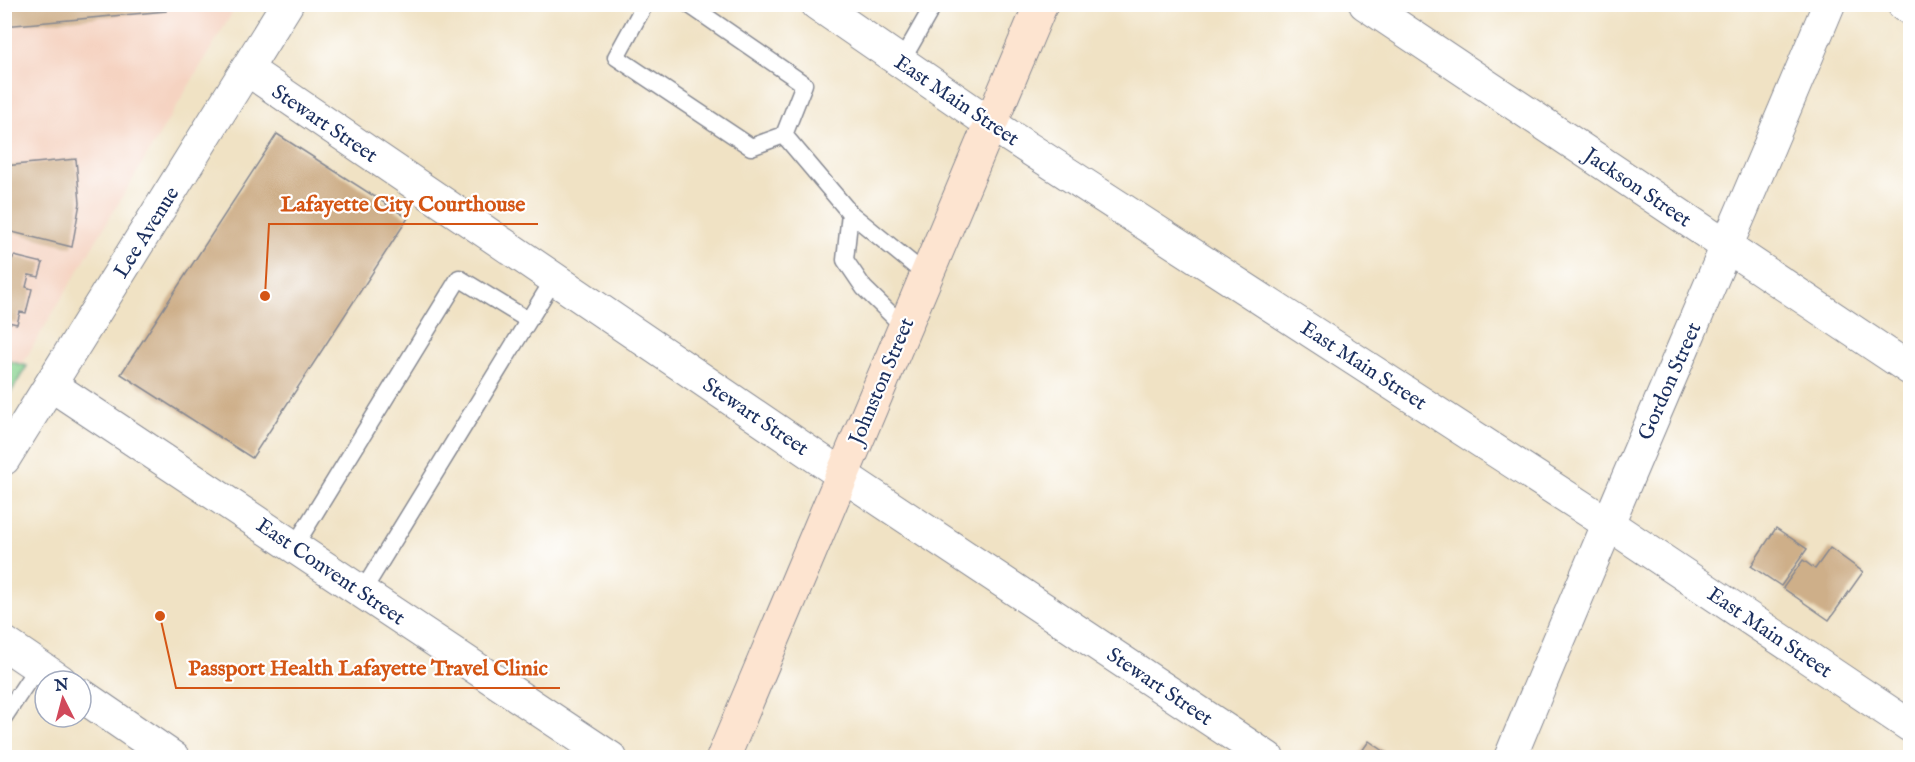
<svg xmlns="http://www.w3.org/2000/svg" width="1915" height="762" font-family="'IM FELL English',serif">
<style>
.built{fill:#f5d3c1}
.green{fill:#86d18d;stroke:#508076;stroke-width:1.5}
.building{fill:#ceaf89}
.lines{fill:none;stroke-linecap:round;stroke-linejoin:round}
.service-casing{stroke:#868891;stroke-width:19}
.minor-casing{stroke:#868891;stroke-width:34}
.tertiary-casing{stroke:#868891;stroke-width:35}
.secondary-casing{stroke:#868891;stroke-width:35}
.service{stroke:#fff;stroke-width:16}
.minor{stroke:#fff;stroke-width:32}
.tertiary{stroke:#fff;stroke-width:33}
.secondary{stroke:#fde4d0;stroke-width:33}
.labels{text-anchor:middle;stroke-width:4.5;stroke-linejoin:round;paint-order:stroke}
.street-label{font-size:21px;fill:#1b2f5e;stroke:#fff}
.leader{fill:none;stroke:#d45514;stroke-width:2}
.callout-dot{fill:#d45514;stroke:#fff;stroke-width:2}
.callout-label{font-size:22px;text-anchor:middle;font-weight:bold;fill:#d45514;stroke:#fff;stroke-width:4.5;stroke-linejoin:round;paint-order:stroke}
</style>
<rect width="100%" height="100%" fill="#fff"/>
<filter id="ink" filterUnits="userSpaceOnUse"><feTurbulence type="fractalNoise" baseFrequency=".0167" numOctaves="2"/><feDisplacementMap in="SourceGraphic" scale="12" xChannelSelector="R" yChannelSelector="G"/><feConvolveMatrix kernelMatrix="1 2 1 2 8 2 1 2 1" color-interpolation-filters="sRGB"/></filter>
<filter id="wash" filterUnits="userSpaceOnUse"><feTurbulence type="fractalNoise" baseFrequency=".008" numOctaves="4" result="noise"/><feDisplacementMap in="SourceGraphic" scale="24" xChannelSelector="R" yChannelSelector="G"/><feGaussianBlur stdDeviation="1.35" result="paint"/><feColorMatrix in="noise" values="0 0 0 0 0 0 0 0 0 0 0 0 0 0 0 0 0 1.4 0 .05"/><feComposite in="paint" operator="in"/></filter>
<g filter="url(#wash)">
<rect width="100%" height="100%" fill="#f0e2c4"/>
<polygon class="built" points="5,5 237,5 5,393"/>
<polygon class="green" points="5,360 27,366 5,402 4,360"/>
<g id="blocks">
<g class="building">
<polygon points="4,4 166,4 166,11 4,26"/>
<polygon points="277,134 408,218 252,458 121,374"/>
<polygon points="76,159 80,203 72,247 4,230 4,166"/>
<polygon points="14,256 43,263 39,277 29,275 26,287 32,289 26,313 20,312 17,324 4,321 4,259 11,261"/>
<polygon points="1776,528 1807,549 1781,586 1751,566"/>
<polygon points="1830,548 1863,572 1829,620 1783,588 1803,560 1815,569"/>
<polygon points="1369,741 1394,758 1357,758"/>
</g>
</g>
</g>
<g filter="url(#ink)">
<use href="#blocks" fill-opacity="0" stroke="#868891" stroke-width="1.5"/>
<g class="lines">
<g class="service-casing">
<g id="service">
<polyline points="645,4 616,57 751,147 784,135 804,84 688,4"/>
<polyline points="901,62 934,4"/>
<polyline points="784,135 850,213 926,275"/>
<polyline points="850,213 845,260 864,288 904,327"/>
<polyline points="294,547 459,278 528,320"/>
<polyline points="362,592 554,279"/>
<polyline points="4,717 38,666"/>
</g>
</g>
<g class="minor-casing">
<g id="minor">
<polyline points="817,4 991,124 1607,523 1910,726"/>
<polyline points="1365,4 1910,369"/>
<polyline points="1903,4 1910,9"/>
<polyline points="248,70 841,474 1268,758"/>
<polyline points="51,385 611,758"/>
<polyline points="4,459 287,4"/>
<path d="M1510,758c104,-253 214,-502 319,-754"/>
</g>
</g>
<g class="tertiary-casing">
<g id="tertiary">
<polyline points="4,643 60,681"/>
<polyline points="81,695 173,758"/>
</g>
</g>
<g class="secondary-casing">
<polyline id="secondary" points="723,758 1041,4"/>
</g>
<use href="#service" class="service"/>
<use href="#minor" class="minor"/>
<use href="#tertiary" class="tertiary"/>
<use href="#secondary" class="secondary"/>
</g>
</g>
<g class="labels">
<g class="street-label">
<text transform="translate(957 100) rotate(34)" y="7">East Main Street</text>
<text transform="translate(325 123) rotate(34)" y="7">Stewart Street</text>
<text transform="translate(1638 187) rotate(34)" y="7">Jackson Street</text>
<text transform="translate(146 232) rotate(-58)" y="7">Lee Avenue</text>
<text transform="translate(1364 365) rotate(33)" y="7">East Main Street</text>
<text transform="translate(881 381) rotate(-67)" y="7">Johnston Street</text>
<text transform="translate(1669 381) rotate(-66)" y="7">Gordon Street</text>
<text transform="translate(756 416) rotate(34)" y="7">Stewart Street</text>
<text transform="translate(331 571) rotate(34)" y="7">East Convent Street</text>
<text transform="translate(1770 632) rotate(34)" y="7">East Main Street</text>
<text transform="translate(1160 686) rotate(34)" y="7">Stewart Street</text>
</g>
</g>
<path class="leader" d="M265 296L269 224H538M160 616L176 688H560"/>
<g class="callout-dot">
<circle cx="265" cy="296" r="6"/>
<circle cx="160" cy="616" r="6"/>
</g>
<g class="callout-label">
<text x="403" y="211">Lafayette City Courthouse</text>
<text x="368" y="675">Passport Health Lafayette Travel Clinic</text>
</g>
<rect width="1915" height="762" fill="none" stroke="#fff" stroke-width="24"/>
<g transform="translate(63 699) rotate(354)"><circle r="28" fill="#ffffff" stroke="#a4acbf" stroke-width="1.5"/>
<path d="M0-4.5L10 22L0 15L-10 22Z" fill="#d1495b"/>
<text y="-9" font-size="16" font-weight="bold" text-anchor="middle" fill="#1b2f5e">N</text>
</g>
</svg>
